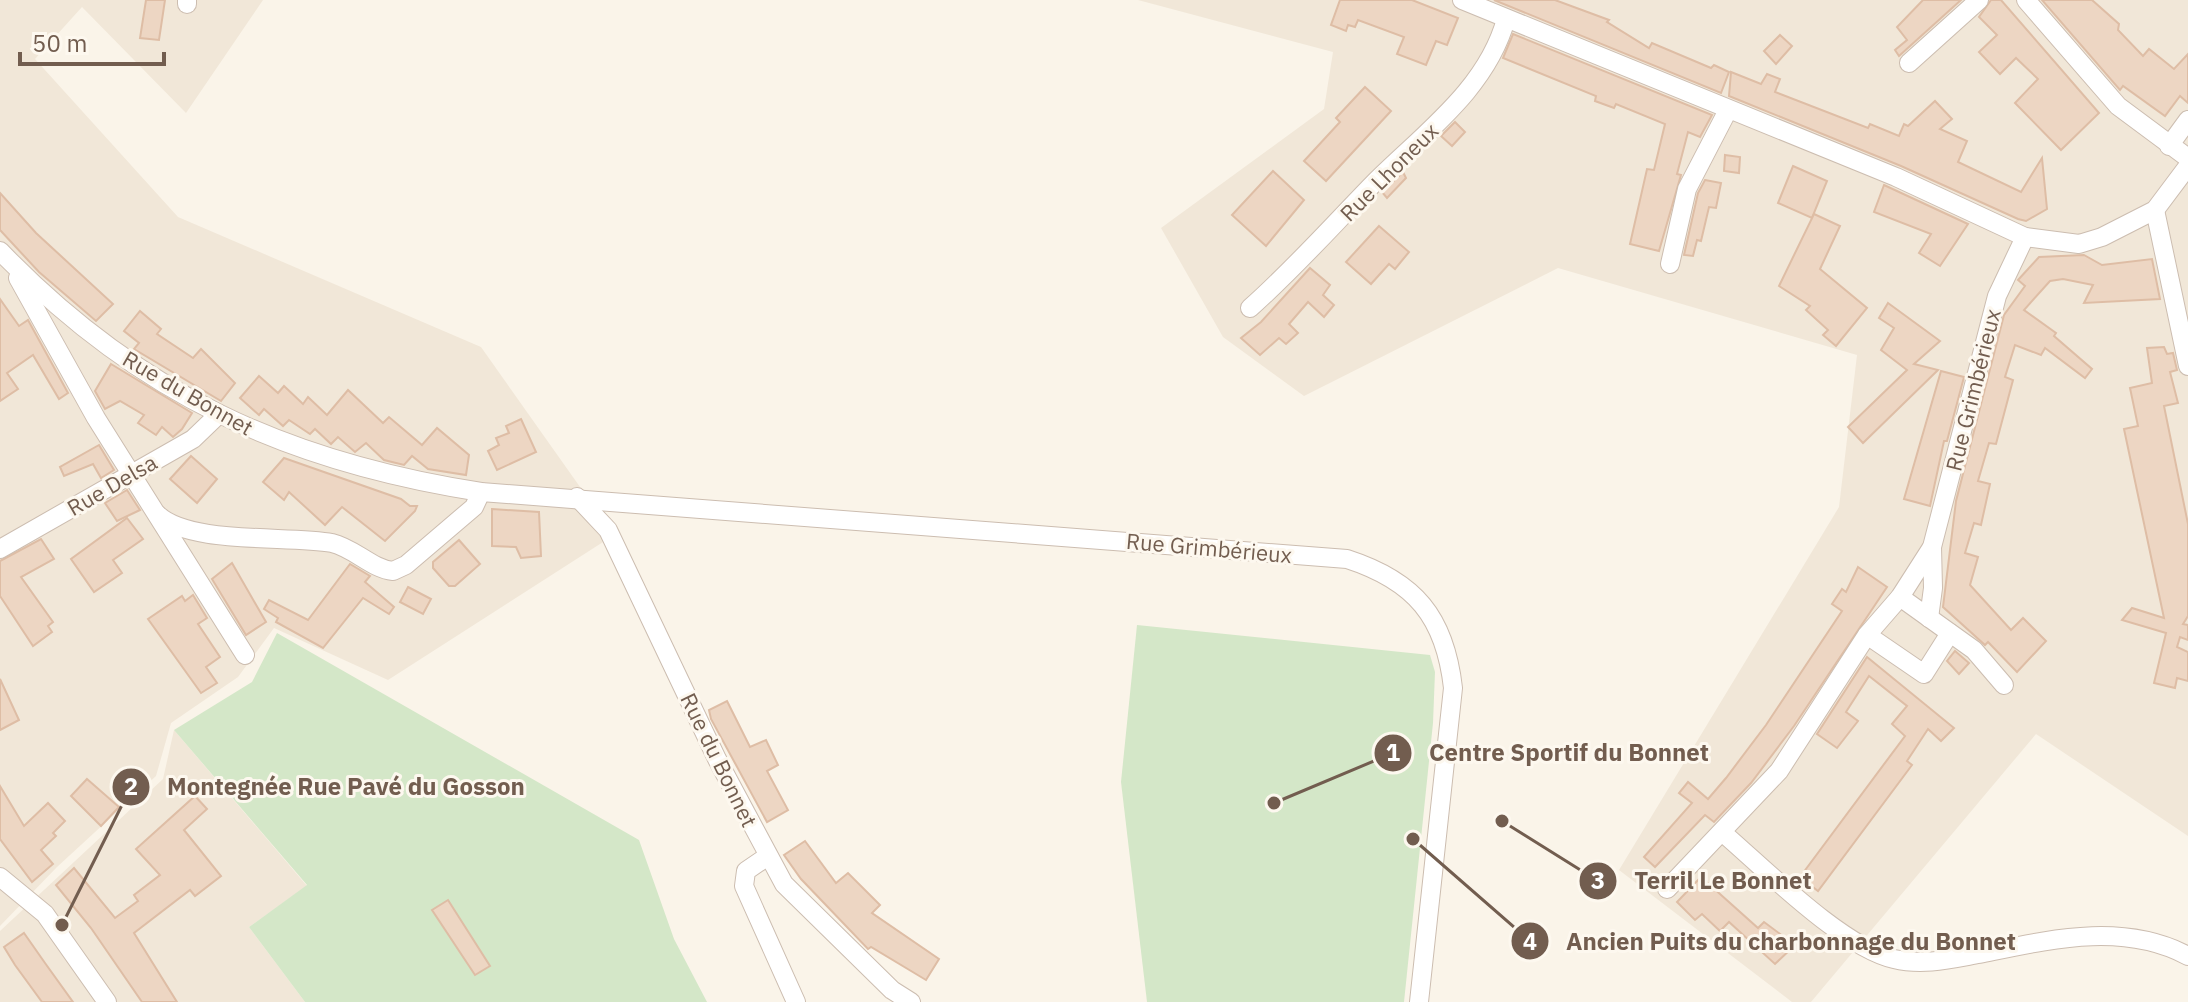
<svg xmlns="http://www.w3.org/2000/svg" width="2188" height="1002" font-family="'IBM Plex Sans',sans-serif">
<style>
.residential{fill:#f1e7d8}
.green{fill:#d4e7c8}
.building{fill:#edd6c3;stroke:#debda5;stroke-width:2}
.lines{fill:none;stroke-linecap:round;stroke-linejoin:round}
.minor-casing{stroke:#ccbdb0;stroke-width:20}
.minor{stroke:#fff;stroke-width:18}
.labels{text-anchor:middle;stroke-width:6;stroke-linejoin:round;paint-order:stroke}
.street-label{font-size:22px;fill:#725d4f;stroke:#fdf8ef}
.leader{fill:none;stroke:#725d4f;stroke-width:3}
.callout-dot{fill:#725d4f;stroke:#fdf8ef;stroke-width:3}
.mark-label{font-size:24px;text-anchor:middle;font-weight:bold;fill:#fff}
.callout-label{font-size:24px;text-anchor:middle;font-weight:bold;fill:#725d4f;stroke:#fdf8ef;stroke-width:6;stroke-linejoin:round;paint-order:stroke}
</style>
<rect width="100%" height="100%" fill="#faf4e9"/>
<g class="residential">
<polygon points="0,0 263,0 186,113 82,7 35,59 178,217 481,347 614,535 388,680 274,628 238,677 171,723 156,776 57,867 0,926"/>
<polygon points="1138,0 2188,0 2188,836 2036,734 1811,1002 1792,1002 1619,870 1839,507 1857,355 1558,268 1304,396 1223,337 1161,228 1324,109 1333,52"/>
<polygon points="174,730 307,886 249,927 305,1002 0,1002 0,931 163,779"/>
</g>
<g class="green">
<polygon points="1137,625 1430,655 1435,672 1433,723 1404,1002 1147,1002 1121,782"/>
<polygon points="277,633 639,840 674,939 707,1002 305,1002 249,927 307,885 174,730 252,682"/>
</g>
<g class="building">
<polygon points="146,0 165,0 159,40 140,38"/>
<polygon points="1340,0 1412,0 1458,18 1447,45 1436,41 1426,65 1397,54 1404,37 1358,20 1355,27 1348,25 1346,31 1331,25"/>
<polygon points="1494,0 1555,0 1609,20 1607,22 1649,48 1652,43 1711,68 1714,65 1729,72 1721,93"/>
<polygon points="1923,0 1961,0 1899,56 1895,50 1907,40 1897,27"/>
<polygon points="1991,0 2001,0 2099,113 2061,150 2015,103 2038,79 2016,58 2000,74 1979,52 1997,35 1979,17"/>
<polygon points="2042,0 2092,0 2119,24 2118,30 2143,56 2149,49 2174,69 2188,54 2188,103 2180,96 2165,116 2123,86 2120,90"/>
<polygon points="1513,34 1712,115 1700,137 1688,132 1677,174 1681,175 1659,251 1630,244 1647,169 1654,170 1665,124 1616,104 1614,108 1595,101 1596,96 1503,58"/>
<polygon points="1780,35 1792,46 1776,64 1764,51"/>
<polygon points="1731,72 1761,84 1767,74 1780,79 1775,92 1868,128 1870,124 1899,136 1904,124 1908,126 1935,101 1952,119 1940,129 1967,141 1958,162 2021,192 2042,158 2047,209 2026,221 2018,219 1901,166 1729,96"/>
<polygon points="1365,87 1391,111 1326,181 1304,161 1340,122 1336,118"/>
<polygon points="1455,122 1465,132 1452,146 1441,136"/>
<polygon points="1725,155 1740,157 1739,173 1724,171"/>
<polygon points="1793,166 1827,181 1812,218 1778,203"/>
<polygon points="1273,171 1304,200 1266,246 1232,215"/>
<polygon points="1403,172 1406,178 1387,198 1382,192"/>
<polygon points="1705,180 1721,183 1716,208 1709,207 1701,241 1697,240 1693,256 1684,255 1698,193"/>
<polygon points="1884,185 1968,224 1940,266 1919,253 1931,234 1874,212"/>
<polygon points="0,193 36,233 113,304 96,321 39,272 0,230"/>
<polygon points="1814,214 1840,226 1820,269 1867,308 1836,346 1823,335 1828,330 1806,310 1810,306 1779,286"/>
<polygon points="1379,226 1409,252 1395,269 1389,264 1371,284 1346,262"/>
<polygon points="2084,255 2102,265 2152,259 2160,299 2084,303 2093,285 2063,279 2050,281 2024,310 2056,333 2054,336 2092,369 2085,378 2045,348 2041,355 2015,345 2005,377 2013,380 1996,444 1989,443 1978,481 1990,484 1981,525 1974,523 1965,553 1978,557 1970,585 2011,630 2023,618 2046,641 2017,672 1988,642 1985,645 1943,607 1956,501 2004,315 2025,286 2018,280 2039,257"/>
<polygon points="1310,268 1330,285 1323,295 1334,305 1324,317 1308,302 1289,324 1298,333 1286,344 1279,338 1260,355 1241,338 1261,322"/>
<polygon points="0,299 19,326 28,320 68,393 59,399 33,355 7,373 18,389 0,401"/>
<polygon points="1888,303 1940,341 1914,364 1938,370 1863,443 1848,427 1907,370 1881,350 1894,328 1879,318"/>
<polygon points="140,311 161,329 157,334 193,358 201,349 235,383 221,401 134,349 139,343 124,331"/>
<polygon points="2164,347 2167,354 2173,353 2177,370 2170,372 2178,403 2164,406 2188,524 2188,616 2183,624 2188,625 2188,640 2180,637 2177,647 2188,652 2188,681 2177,678 2175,688 2154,683 2166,633 2122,620 2132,608 2164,618 2124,429 2138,426 2130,388 2152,383 2147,348"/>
<polygon points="111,364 192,413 182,429 173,437 162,427 156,435 138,423 144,415 120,401 105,409 95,391"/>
<polygon points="1941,371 1964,377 1947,441 1944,441 1930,506 1904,499"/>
<polygon points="259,376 278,393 284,386 303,404 308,397 327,415 348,390 383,423 389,417 422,445 437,428 469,455 466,475 428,469 412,456 404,465 384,460 366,443 355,452 338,437 331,444 315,429 310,434 289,420 283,426 264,409 259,415 240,398"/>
<polygon points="521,419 536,452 497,470 488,451 499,445 496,438 509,433 506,426"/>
<polygon points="99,445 114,470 101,478 93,464 64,476 60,467"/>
<polygon points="191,456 217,479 197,503 170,479"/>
<polygon points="284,458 401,499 410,506 417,506 415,511 385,541 342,507 325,525 289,492 284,500 263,482"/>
<polygon points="127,490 140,510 117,521 105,503"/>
<polygon points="492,509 539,512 541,556 521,558 516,547 492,546"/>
<polygon points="127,518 143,539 113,560 122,573 94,592 71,559"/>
<polygon points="41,539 54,559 21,577 53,622 48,626 52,632 33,646 0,596 0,561"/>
<polygon points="459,540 480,564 455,586 449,586 433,568 433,562"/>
<polygon points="232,563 266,622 246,635 212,579"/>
<polygon points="350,564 370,576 365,582 394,607 389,614 363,598 323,648 276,622 278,618 264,609 269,600 308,620"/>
<polygon points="1858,567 1887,587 1794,726 1751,783 1714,822 1705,815 1655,867 1644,857 1692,803 1679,793 1688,782 1708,799 1726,778 1766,725 1842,611 1832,604 1842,589 1846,592"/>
<polygon points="408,587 431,599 423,614 400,602"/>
<polygon points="193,595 207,618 198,624 220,657 206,667 217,683 201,693 148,619 182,596 185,601"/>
<polygon points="1955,651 1969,663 1959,674 1947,661"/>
<polygon points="1867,657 1954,728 1941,741 1928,729 1907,761 1912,765 1818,891 1800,877 1905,736 1892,724 1907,706 1869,676 1846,712 1858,721 1837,748 1817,734"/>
<polygon points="0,679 19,720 0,730"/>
<polygon points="727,701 750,747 766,740 778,765 767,771 788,810 767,822 711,719 709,710"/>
<polygon points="87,779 119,807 101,826 71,796"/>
<polygon points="0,786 24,826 48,803 65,821 53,833 56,836 41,850 53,864 32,882 0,839"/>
<polygon points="195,796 207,809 184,830 221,876 195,896 190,890 134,933 177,1002 142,1002 91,928 56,885 74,868 115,918 138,901 134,895 160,875 136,849"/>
<polygon points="805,841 836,883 848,873 880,905 872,913 939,959 926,980 871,947 868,949 801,879 784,855"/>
<polygon points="1701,877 1758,928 1764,922 1795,945 1775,964 1729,922 1720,931 1702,914 1695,920 1677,902"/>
<polygon points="448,900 490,966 475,975 432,910"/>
<polygon points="24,933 45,963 73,1002 42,1002 15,965 4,947"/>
</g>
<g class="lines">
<g class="minor-casing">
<g id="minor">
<polyline points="1462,0 1896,177 2025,237 2079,244 2102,237 2155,210 2188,166"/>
<polyline points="2026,0 2118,106 2188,158"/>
<polyline points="187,4 187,0"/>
<polyline points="1909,63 1979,0"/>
<polyline points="2169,146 2188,120"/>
<polyline points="2155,210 2188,366"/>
<path d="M0,251c138,143 287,211 481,241l866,67c68,22 98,58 106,129l-34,314"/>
<polyline points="1670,264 1687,189 1728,110"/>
<polyline points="18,278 96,418 245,655"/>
<path d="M1250,308c45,-40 82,-82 124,-125 49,-49 113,-94 132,-164"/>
<polyline points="577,497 608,530 717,759 784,884 892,990 911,1002"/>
<path d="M157,514c31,31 131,21 175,29 22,5 40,26 61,28l13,-6 68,-58 7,-15"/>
<polyline points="0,549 193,439 219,414"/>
<polyline points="1900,597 1974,650 2004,685"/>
<polyline points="1929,618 1933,588 1932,547"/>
<polyline points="1867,635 1924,674 1950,633"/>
<path d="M1723,833c42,36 119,114 171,126 29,7 57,0 85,-5 69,-14 143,-33 209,2"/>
<polyline points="768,856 746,871 744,886 796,1002"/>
<polyline points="0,877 45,914 107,1002"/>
<polyline points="1667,889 1779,771 1867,635 1900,597 1932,547 1997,296 2025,237"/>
</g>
</g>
<use href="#minor" class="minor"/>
</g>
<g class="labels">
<g class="street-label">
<text transform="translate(1389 172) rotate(-45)" y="8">Rue Lhoneux</text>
<text transform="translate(1973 390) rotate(-76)" y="8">Rue Grimbérieux</text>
<text transform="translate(188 393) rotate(30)" y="8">Rue du Bonnet</text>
<text transform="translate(112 485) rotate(-30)" y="8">Rue Delsa</text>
<text transform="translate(1209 548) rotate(5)" y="8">Rue Grimbérieux</text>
<text transform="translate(719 760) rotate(64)" y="8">Rue du Bonnet</text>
</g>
</g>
<path class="leader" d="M1274 803L1393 753M62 925L131 787M1502 821L1598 881M1413 839L1530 941"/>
<g class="callout-dot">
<circle cx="1274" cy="803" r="8"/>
<circle cx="62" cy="925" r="8"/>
<circle cx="1502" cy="821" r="8"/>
<circle cx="1413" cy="839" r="8"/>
<circle cx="1393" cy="753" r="20"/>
<circle cx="131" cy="787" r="20"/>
<circle cx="1598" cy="881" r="20"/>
<circle cx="1530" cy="941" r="20"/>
</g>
<g class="mark-label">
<text x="1393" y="761">1</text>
<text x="131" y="795">2</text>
<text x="1598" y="889">3</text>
<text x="1530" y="950">4</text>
</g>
<g class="callout-label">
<text x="1569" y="761">Centre Sportif du Bonnet</text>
<text x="346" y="795">Montegnée Rue Pavé du Gosson</text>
<text x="1723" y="889">Terril Le Bonnet</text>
<text x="1791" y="950">Ancien Puits du charbonnage du Bonnet</text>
</g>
<path d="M20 52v12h144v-12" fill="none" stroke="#725d4f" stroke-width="4"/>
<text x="32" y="52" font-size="24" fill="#725d4f" stroke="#fdf8ef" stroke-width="6" paint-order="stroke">50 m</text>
</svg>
